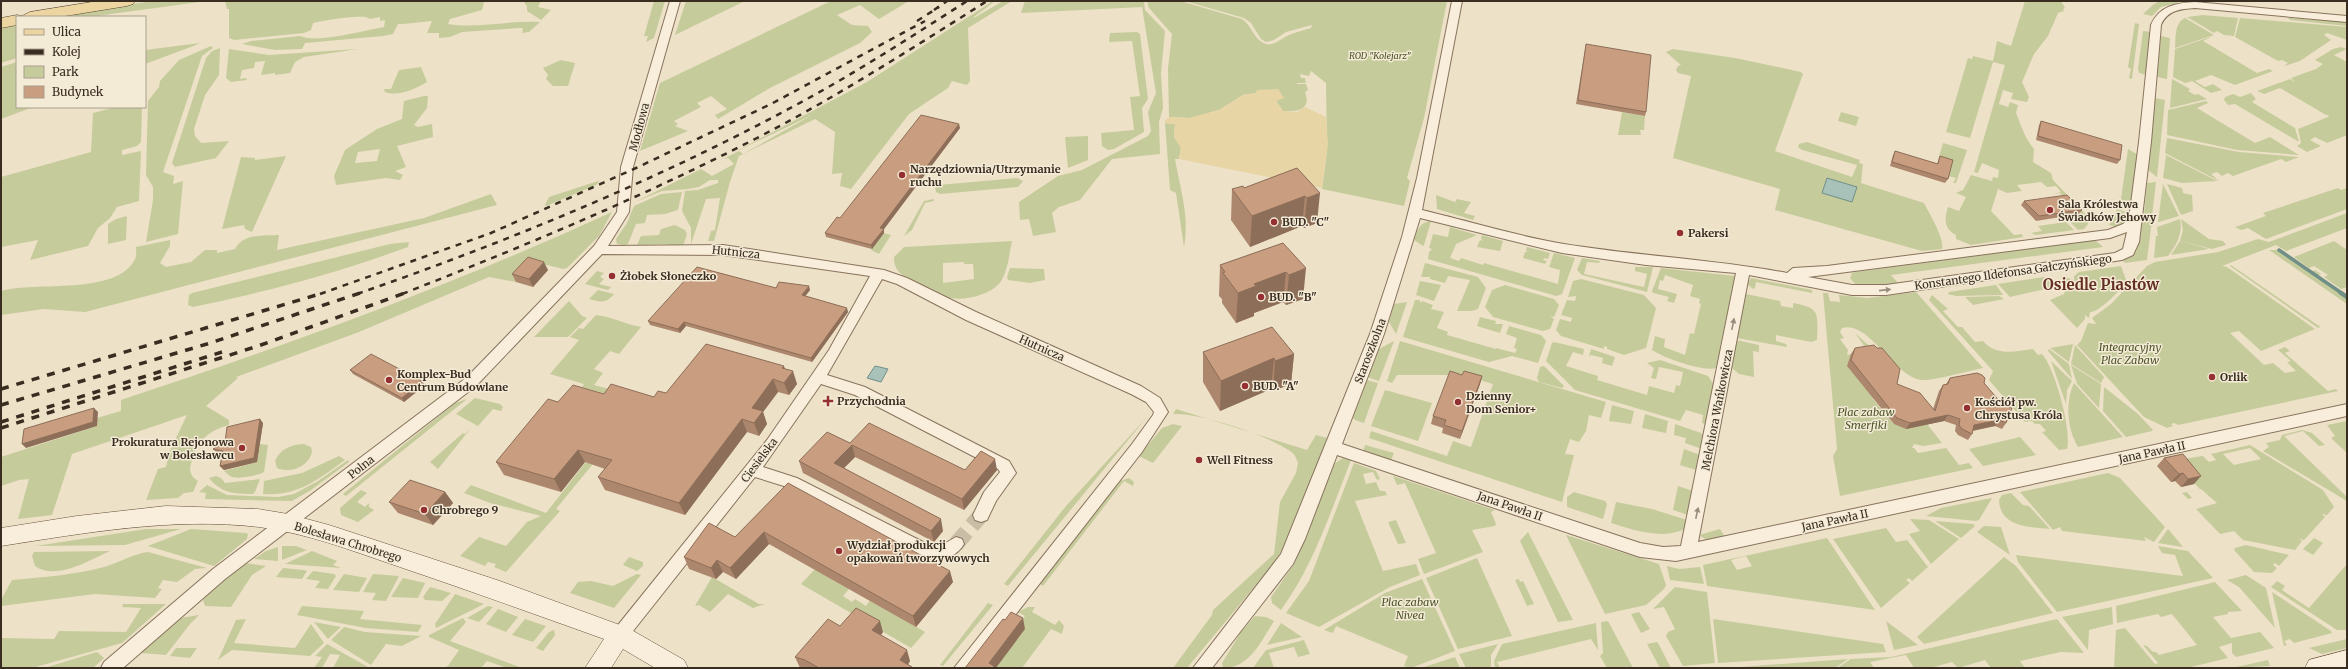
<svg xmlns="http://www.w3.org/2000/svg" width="2348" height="669" font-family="Merriweather,serif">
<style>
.green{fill:#c6cb9c;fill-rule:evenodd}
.sand{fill:#e7d5a6}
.water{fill:#a8c1b9;stroke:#6f8f87}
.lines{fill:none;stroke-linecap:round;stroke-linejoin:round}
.stream-far1{stroke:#6f8f87;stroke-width:3.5}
.stream{stroke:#6f8f87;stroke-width:4.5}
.street-tunnel{stroke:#c9bda6;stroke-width:16;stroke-dasharray:16 8;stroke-linecap:butt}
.street-casing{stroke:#88735d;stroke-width:2}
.secondary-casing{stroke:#6a5540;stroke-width:1}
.primary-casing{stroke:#564231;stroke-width:1}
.street{fill:#f8eedb;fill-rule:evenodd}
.secondary{fill:#f8eedb;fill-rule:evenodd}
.primary{fill:#edd5a2;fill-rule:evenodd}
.rail-far1{stroke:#392c20;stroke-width:2.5;stroke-dasharray:6 6;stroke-linecap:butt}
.rail{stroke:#392c20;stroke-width:3.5;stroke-dasharray:8 8;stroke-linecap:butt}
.wall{fill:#ad876d}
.shaded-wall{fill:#8d6e59}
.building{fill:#c99d7f;stroke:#8d6e59}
.oneway{fill:#988d7e}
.poi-dot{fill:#943032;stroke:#f4ebd7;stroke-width:1.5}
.labels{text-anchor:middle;stroke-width:3;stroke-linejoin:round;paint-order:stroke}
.far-park-label{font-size:9px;font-style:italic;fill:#4a5428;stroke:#f4ebd7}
.street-label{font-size:11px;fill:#392c20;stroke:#f4ebd7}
.poi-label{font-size:11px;font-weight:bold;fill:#392c20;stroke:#f4ebd7;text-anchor:start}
.park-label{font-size:11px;font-style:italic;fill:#4a5428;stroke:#f4ebd7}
.district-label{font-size:15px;font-weight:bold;fill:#642e22;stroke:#f4ebd7}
</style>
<rect width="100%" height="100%" fill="#ede1c7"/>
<g class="green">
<polygon points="153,1 207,1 89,17 46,17"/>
<path d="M225,1h270l-11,1 -2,8 -32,9 -2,5c30,5 62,-4 92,-2l-11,10 -7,1 1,-5h-4l-57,4 -12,5 -11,1v-5h-12l5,-12 -29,3h-5l-5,10 -10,2 -78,7 -3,6 -27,1 -33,-6 9,-3 49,-5c16,8 65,-6 84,-9l1,-7 -5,1v-4l-10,2c-7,-6 -46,2 -57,4l-2,7 -7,3 -70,7 -5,-2v-29h-2z"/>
<polygon points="523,1 541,1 538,7 551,10 541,20 527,11 527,6"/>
<polygon points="654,1 665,1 654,38 646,42 648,36 644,36"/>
<polygon points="686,1 745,1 675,35"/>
<polygon points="831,1 909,1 879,19 860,5 837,15 852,25 868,26 872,32 860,43 770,88 718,119 715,115 727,109 711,96 697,103 701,107 674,121 678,124 675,126 688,131 640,151 660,83"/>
<polygon points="993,1 995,1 974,17 974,18 1003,1 1012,1 968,28 970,81 967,85 952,81 948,88 909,114 851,189 840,186 842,173 832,174 835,132 815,119 739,156 730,182 714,241 708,241 711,231 715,230 720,198 706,199 691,244 691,228 682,211 685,191 698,190 718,183 718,180 710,180 699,187 688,189 662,191 635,202 701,169 712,176 734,164 728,158 723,159 739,151 743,154 812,115 733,153 867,82"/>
<polygon points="1025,1 1144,1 1145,10 1165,31 1161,73 1163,108 1159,122 1160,154 1112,159 1080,200 1059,207 1052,213 1056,232 1033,236 1029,219 1020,220 1019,202 1058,176 1082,170 1148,136 1151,131 1148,112 1156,93 1142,7 1021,13"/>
<path d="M1147,1h33l62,18c8,6 10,13 16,20 12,12 20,1 31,-4 7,-3 15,-5 22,-7l1,-3 -26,7 -12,8 -8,2 -5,-3 -10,-16 -7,-5 -59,-17h262l-23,117 -17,60 3,3 -6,25 -82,-17 5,-37 -1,-69 -15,-12 -2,5 -9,-2 1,4h4l1,5h-9v1h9l2,6 -3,2c7,18 -8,20 -22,19l-7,-10 -20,-8 -13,2 -24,15 -29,8 -21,-1 -1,-49 4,-34 -23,-26z"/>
<path d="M2025,1h36l4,7 -2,1 1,2 -6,2 -10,23 -14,18 -12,28 7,15 -2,5 -16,-3 2,-6 -10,-3 -4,14 9,3 2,-5 8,3 -2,8c5,12 9,26 18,36l-1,13 18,11 2,7 35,37v7l-4,5 -6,1 -8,-8 7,-1 5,-6 -22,-22 -6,1 7,-2 -5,-6 -9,1 -6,-5 -24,3 5,6 -15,2 -9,-4 -7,22 23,24 8,-1 1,3 -52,8 -15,-6v-4c-12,-6 -12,-16 -8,-28l11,4 7,-14 -10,-4 7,-3 8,-15 21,6 1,-4 5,1 1,-8 -17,-7 -4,10 -4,-1 31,-107 -12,-3 -23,76 -24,-6 22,-74 4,1 1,-3 20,5 4,-20 14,5z"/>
<polygon points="2160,1 2176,1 2178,3 2161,7 2152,16 2143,14 2154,4"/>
<polygon points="2203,15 2238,18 2234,36 2224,35 2217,31 2214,33 2187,17"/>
<path d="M2185,18l29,17 -39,13c1,-10 -1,-25 10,-30z"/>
<polygon points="2240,18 2347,27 2347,40 2327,33 2324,35 2331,40 2300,61 2284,66 2288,63 2282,60 2278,61 2235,37"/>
<polygon points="2288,18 2347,22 2347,26 2290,20"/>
<polygon points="17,23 17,58 1,63 1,26"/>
<polygon points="2135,23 2139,24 2132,79 2129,78 2131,69 2128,67"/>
<polygon points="2143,31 2151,32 2146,75 2139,73 2138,69"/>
<polygon points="1137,32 1140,34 1148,99 1142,108 1144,132 1114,149 1108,150 1102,146 1101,133 1134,130 1130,97 1140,96 1132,41 1109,42 1110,33"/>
<polygon points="2161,36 2170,38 2167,79 2157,77"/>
<polygon points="2213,36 2203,41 2257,73 2269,69 2273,71 2235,85 2211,75 2195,81 2205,87 2213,84 2222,90 2211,93 2192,81 2185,83 2173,77 2175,49"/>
<polygon points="200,43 196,45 145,64 145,50"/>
<polygon points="211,46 213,48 202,56 163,172 174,176 173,184 183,181 178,234 146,242 153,200 153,187 146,175 148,101 159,87 160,81 179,60"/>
<polygon points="2341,47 2347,49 2334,55 2347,62 2347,135 2327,143 2315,137 2310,140 2321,146 2307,152 2297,146 2301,143 2298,129 2328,117 2329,115 2326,115 2280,88 2264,94 2257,91 2290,79 2295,82 2291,78 2316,69 2323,64 2315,60 2333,49"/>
<polygon points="220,48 219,75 205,95 194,129 195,136 201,143 229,141 216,158 175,167 172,163 206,58 212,51"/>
<polygon points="229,49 269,55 358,49 304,57 295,62 290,73 275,75 275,73 261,75 265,61 255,62 254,68 242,70 240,79 246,78 247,80 231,82 226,78"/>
<path d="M1673,49l62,9 66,14 2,2 -28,77 77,26 5,-12 -55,-15 -4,-3 1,-3 8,-2 53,18 -1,3 4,1 -2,19 63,20c5,10 21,36 18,46l-20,2 -147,-41 5,-21 -107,-31 18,-82 -13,-3 -2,-3 2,-4 3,-1 -15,-13z"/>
<polygon points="561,60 575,63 568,86 553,86 546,79 548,75 543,68"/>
<polygon points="17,62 17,107 33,107 1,119 1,67"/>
<path d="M421,67l6,15c-11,7 -29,15 -42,10l-1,-3h7l8,-19z"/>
<polygon points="2172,79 2190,89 2188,91 2195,95 2198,94 2207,99 2170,108"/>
<polygon points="2251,93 2256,99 2252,102 2295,128 2299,142 2235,104 2228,105 2224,100 2225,97 2233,94 2240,97"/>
<path d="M424,96h4l-1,12 -13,17 4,2 14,-3 1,13 -36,9 9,21 -11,4 8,4 -3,5 -14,-2 -50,7 -2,-9 11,-26 32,-21 25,-10 2,-18zM380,149l-3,12 -22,2 3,-11z"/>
<polygon points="2155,98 2165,100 2157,177 2148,170"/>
<polygon points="2206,101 2208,103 2197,108 2255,143 2270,137 2299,155 2237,150 2167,135 2168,110"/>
<polygon points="116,107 142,107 141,142 137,146 122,150 122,155 141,151 139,201 117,207 110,218 98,228 88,246 30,260 38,240 1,247 1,177 91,152 93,113"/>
<polygon points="1622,112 1645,116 1644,130 1640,130 1641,135 1618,135"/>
<polygon points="1841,112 1859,117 1856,126 1838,121"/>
<path d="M1165,123l10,1 -1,13 7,11 -2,11h-4c5,29 15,59 9,88l-8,-54 -6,-3z"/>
<polygon points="1088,136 1088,160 1068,168 1065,137"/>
<polygon points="2167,138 2239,152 2299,157 2286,162 2281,159 2233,176 2228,173 2222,176 2217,172 2211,174 2219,181 2165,153"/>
<polygon points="1943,143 1967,150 1956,183 1953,183 1956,178 1947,176 1938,160"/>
<polygon points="2128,149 2138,155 2130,210 2120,206"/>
<polygon points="2166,155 2168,156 2217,181 2182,183 2163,178"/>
<polygon points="286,156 252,232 245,229 244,225 222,229 241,157 255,158 255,160"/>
<polygon points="1017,178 1023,181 1018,187 940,194 936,192 935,188 939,185"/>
<polygon points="598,181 599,182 596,185 546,206 545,205 549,197"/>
<polygon points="2156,182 2152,216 2144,214 2147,183"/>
<polygon points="2163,184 2179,216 2159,222 2158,222"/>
<polygon points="2167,184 2182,188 2183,193 2192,195 2193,211 2181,215"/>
<polygon points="2338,188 2341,190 2347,188 2347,209 2266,239 2248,228 2241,230 2235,227 2266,216 2263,213"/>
<polygon points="682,192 678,210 665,214 647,215 645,223 636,224 628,244 623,246 623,245 617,244 616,239 627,223 634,206 661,194"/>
<path d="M491,194l6,11 -412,107 -41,-3 -43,6v-24c33,-10 117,5 134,-32 2,-3 1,-9 1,-12l34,-7v6l-10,17 6,4 25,-5 14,-12h12v3l18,-4c9,-16 28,-13 44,-14l-2,15 147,-32z"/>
<polygon points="1436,195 1455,202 1457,199 1471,202 1464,213 1475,216 1473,220 1437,209"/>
<polygon points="934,199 934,201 925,203 912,230 904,236 924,201"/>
<polygon points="2117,209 2130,213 2127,223 2116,227 2109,225"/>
<path d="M612,212l-13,24 -32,32 -4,1 -28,-7 -19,20 -27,-5 -130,55 -123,45 2,1 -32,28 23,14v5c-19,5 -33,16 -37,35 -3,10 -3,15 6,21l-5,11 -9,1 -6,5 -32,2 12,-31 8,-2 3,-14 18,-38 -115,39 -20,61 -34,4 11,-40 -10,1 -18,6v-29l96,-31v-8l24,-7v-11c169,-56 330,-114 491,-188z"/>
<polygon points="2347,213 2347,228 2286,251 2276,245 2222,266 2227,267 2315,329 2261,351 2239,331 2230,333 2264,365 2273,363 2285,373 2296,371 2287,362 2291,361 2278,350 2285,347 2290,351 2285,353 2328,391 2336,389 2338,391 2178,425 2174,423 2171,424 2173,426 2167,428 2144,417 2077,345 2081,341 2088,323 2096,324 2092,318 2111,304 2147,266 2155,262 2218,252 2258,239 2269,242"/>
<polygon points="127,216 126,240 108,244 108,224 116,219"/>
<polygon points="2143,217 2152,220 2147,260 2125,263 2122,259 2136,252 2140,240"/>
<path d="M2180,219c3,14 -3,25 -12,37l-14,2 2,-22h2l-1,-9z"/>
<polygon points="2181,219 2209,239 2223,241 2226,245 2212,249 2180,241 2183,230"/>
<path d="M1431,221l-7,24 -1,1 -9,-6c3,-10 6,-18 17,-19z"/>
<polygon points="2066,222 2074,230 2036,235 2031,233 2042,231 2038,226"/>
<polygon points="675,225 685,230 687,234 683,246 662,244 637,245 641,236 659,235 661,229"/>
<polygon points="1450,227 1477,235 1456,244 1450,258 1459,261 1461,258 1483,265 1484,263 1558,284 1560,270 1549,267 1554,253 1575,258 1562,294 1556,296 1428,259 1429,252 1432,249 1429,248 1433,234 1448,237"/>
<polygon points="884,233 891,235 879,254 871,250"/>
<polygon points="1482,235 1503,241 1500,251 1477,247 1480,240 1483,241 1481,238"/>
<polygon points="2095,240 2103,247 1891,275 1898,283 1868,287 1857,286 1850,278 1852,273 1855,272"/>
<path d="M1012,241c-3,13 -4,32 -13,43 -11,11 -34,17 -49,14 -9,-2 -45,-19 -51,-26 -4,-5 -5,-9 -5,-15l10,-10zM964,262v2h9l1,15 -31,4v-20z"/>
<polygon points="2180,241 2209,249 2171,255"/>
<polygon points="2334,241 2347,250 2347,287 2341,289 2324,277 2328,275 2314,266 2309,268 2294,257"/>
<path d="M409,242l-1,5c-71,26 -142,45 -215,60l-5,-2 1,-10 3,-2 198,-49z"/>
<polygon points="1527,247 1550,253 1548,259 1544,258 1543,260 1547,261 1545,264 1523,258 1525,252 1528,252 1526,251"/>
<polygon points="2269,250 2279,250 2310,272 2315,270 2321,274 2316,276 2347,295 2347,304"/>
<polygon points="1582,258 1600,261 1599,263 1587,262 1584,274 1644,287 1647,274 1635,271 1635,267 1653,267 1647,292 1582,275 1577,270"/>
<polygon points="1425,263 1478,277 1486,288 1478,309 1472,311 1457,311 1470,280 1448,276 1445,283 1430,279 1430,277 1421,277"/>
<polygon points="2231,265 2319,326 2320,327 2318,328 2230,266"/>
<path d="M2121,266l5,14c-2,8 -29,34 -36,32l-1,6 -4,-3v4l-8,9 -27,-28 14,-6 2,-6 -5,-12 13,4v-4l5,-4z"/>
<polygon points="1010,268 1044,269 1045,280 1030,283 1008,280 1007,277"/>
<path d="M1661,268l74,8 -19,92c-13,4 -52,-10 -64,-18l3,-14 10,3 -1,8 21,8 5,-22 4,1 7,-30 -2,-1 1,-4 -10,-3 3,-11 -28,-10 -2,6 -3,-1 -2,9 19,5 -3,9 -7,-2 2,-4 -16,-4 -1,-2z"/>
<polygon points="597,271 604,273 600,277 604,279 599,284 611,287 608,290 585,284"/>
<polygon points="2044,277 2050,282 2050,288 2010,297 1998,284"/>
<polygon points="1751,278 1812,290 1812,293 1756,282 1755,288 1753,289 1747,284"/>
<polygon points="1581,279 1644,295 1656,308 1646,348 1624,355 1607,349 1607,347 1604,346 1604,349 1561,336 1556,330 1560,319 1571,322 1572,318 1561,315 1567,300 1575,301 1576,296 1568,297 1573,281"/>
<polygon points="1420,281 1441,285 1434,301 1416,295"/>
<polygon points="1505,285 1554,299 1559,305 1554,317 1550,316 1554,319 1550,329 1543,331 1493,317 1485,307 1492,290"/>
<polygon points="1996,285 2003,295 1956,296 1948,294 1949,292"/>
<path d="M598,290l16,4c-8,10 -13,8 -25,5z"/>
<path d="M1916,292l67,76c-14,3 -50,13 -61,12 -29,-3 -52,-60 -80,-52l-2,4 4,6 -4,1 8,11 -1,5 20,-5 -12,-17 23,21 -5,45 21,25h33l15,19 -19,3 -9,-2 -2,4h2l4,5 28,-5 13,17 10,-2 4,5 -133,28 -7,-40 4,-7 -14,-156h5l2,8 10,1 -1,-7 28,3z"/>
<path d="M1746,294l34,7 1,5 12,2v-5c27,5 25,9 24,37l-6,2 -35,-7v6l10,3 1,3 -50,-9z"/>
<path d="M1932,295l16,14 -5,2 15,16h4l13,15 8,-1c14,16 33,10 50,8l5,6 4,-1c13,14 30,77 25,95l-8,1 -17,-18 4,-1 -6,-7h-5l-3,-3 -7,1 -36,-42 4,-9 -64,-71z"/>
<polygon points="1999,296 2004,299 1973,305 1965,297"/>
<polygon points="1415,300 1420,300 1420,303 1422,301 1433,305 1431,309 1444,312 1437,328 1448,332 1447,335 1496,349 1496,348 1515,353 1517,349 1514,348 1517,338 1506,334 1509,326 1541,335 1546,341 1538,363 1512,356 1489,362 1403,337"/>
<polygon points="569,301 582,316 587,318 568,337 534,337"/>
<polygon points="1407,302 1396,334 1389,322 1394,304"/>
<path d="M596,315c17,2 29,9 45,12l-22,27 -9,-3 -16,18 9,4 -9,12 52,14 -90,110 4,2 -54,61 -12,-5 2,-3 -8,-2 -3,4 -25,-10 19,-19 27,9 21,-24 14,-6 -51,-13 -26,-10 7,-8 75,28 87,-111 -51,-15 2,-3 -34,-10 29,-34 -9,-3 9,-9 4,1z"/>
<polygon points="1480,317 1496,321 1495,324 1503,324 1500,333 1477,326"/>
<polygon points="1736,340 1759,345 1759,352 1753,351 1754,377 1739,374 1732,368"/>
<polygon points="1394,341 1379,381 1367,377 1377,350"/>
<polygon points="1400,341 1606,402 1601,418 1589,415 1586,431 1579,442 1570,439 1565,454 1574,455 1562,502 1369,438 1371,431 1447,456 1453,441 1471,447 1493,384 1462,375 1397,375 1392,383 1387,381"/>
<polygon points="1554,342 1584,349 1583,355 1573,352 1566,366 1598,376 1597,380 1647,395 1649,386 1674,393 1676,385 1680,386 1683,372 1659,367 1656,379 1651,378 1654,368 1647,363 1660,360 1708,376 1714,385 1705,424 1702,423 1703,415 1686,410 1680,421 1575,390 1546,361 1552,343"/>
<polygon points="2073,344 2069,362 2050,348"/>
<polygon points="2075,345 2104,377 2101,383 2071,364"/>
<polygon points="1591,349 1615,357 1612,366 1602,363 1603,358 1591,355 1589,357"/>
<polygon points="2049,349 2069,364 2072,379 2048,351"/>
<polygon points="2051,361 2072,381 2067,390 2066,404"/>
<polygon points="2071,365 2101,384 2099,408 2077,384"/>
<polygon points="1544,366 1564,386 1562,388 1539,382 1537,378 1540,367"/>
<polygon points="1366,380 1378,383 1364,423 1355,420 1352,417"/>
<path d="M2074,383l49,54 -45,10c-11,-18 -13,-45 -4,-64z"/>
<polygon points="2104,387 2138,414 2153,430 2152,431 2126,437 2103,411"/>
<polygon points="1385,390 1432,403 1418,441 1371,426"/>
<polygon points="475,398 500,404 503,407 501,411 493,409 478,426 456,414"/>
<polygon points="467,399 346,496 343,494 455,403"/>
<polygon points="1612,405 1634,411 1631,424 1609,421"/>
<path d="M1176,409l131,41 9,-15 11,3 -43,113 -97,117h-14l39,-53 1,-5 61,-56 6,-52 16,-29 2,-10c-2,-5 -3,-9 -8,-12 -23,-16 -89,-38 -117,-37z"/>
<polygon points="1645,414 1668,421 1666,433 1642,428"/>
<polygon points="1147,417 1008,586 1004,584 1066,506"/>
<polygon points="2347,421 2347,453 2331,438 2335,436 2327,425"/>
<polygon points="1173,424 1182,426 1153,463 1139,456 1162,428"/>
<polygon points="1675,424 1701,433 1704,436 1702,449 1685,443 1686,438 1674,435"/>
<polygon points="471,428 438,469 430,462 463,433 465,434"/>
<polygon points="2302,430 2312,433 2325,445 2319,446 2303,431 2284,436 2347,497 2347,501 2263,451 2269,447 2266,443 2280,440 2282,435"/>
<polygon points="2020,437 2036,455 1983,466 1969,449"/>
<path d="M260,444l8,1 -4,27c-7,4 -24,7 -32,5 -3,-1 -5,-4 -8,-6l33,-9z"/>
<path d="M304,444l7,3 1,4c-2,15 -21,23 -35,17l-2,-7c5,-12 17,-17 29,-17z"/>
<polygon points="1365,445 1394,453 1391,460 1363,451"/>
<path d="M2250,445l73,45 11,17 -7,8 -5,-1 3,3 -21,23 -5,-1 3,2 -7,9 -52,-10 -9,-9 -14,3 -24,-25 21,-6 -16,-14 -14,3 5,6 -4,1 -6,-6 18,-4 -9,-9 -7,-21 19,-3 6,6 7,-2 -5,-6zM2250,448l11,11 -27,6 -11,-11z"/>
<polygon points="1684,449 1700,455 1696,470 1680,465"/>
<path d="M339,456l6,4c-28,20 -46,36 -82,34l1,-13 38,-8z"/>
<path d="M1343,458l8,2c-20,51 -37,104 -70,150l-9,-7 -1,-6 24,-34 39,-99z"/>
<polygon points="348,460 349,462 311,490 292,501 205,499 206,493 199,492 207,485 227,495 278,497 294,494 318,481"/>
<polygon points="1354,463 1376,471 1380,479 1377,480 1373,472 1363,474 1366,484 1376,482 1380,491 1385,491 1387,495 1355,501 1383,571 1416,564 1420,575 1390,587 1319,627 1286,613 1309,581"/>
<polygon points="2108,473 2120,478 2165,527 2154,542 2144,537 2146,541 2062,531 2060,527 2053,530 2020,492"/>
<path d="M216,476l5,2 4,5 35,-4 -5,13 -2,2c-19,0 -32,-1 -44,-16z"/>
<polygon points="1393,476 1495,510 1491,512 1496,524 1495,526 1472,530 1483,552 1424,574 1418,559 1436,553 1405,483 1397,485"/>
<polygon points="1129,478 1134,482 1133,486 1124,481 1043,586 1040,584 1120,481"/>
<polygon points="1678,486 1693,491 1688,515 1673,510"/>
<polygon points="361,490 367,493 357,502 365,507 369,503 369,507 374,510 358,522 341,515 340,508"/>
<polygon points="1574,492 1605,501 1607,504 1603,519 1567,507 1567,497"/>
<path d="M2011,493l12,12 6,1 21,23c-21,-2 -50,-2 -51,-29l3,-5z"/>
<polygon points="1992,498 1979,520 1976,521 1926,516 1941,508"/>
<path d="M1616,502l36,7 35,11 -2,9c-24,11 -51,1 -74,-6z"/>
<polygon points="1910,519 1929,520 1959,539 1931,564 1909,534 1920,531"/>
<polygon points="1396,520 1406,543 1398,544 1388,522"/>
<polygon points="1935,521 1973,524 1975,526 1961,538"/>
<polygon points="1984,526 2001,527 2010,555 1977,532"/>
<polygon points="1886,528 1896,542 1907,540 1928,567 1912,581 1909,578 1906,580 1910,583 1881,608 1833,539"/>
<polygon points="146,529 181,529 125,545 36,546"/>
<polygon points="191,529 246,533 248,534 247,539 214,566 148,546"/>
<polygon points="1720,529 1725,537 1708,541 1699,535"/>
<polygon points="2168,529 2183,547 2158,543"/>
<polygon points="1528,532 1573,620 1558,622 1520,541"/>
<polygon points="1566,535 1659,564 1666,585 1664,589 1646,605 1605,614"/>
<path d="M1827,538l48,72 -168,-24 -4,-21zM1746,556l6,10 -15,4 -6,-10z"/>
<polygon points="2314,538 2323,543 2313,555 2303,549"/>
<polygon points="2246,545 2289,555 2279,566 2275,563 2273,565 2277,568 2272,573 2254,572 2234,550 2235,548"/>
<polygon points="282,546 296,546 307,550 282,560"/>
<polygon points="2158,546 2188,551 2213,578 2057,612 2018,562 2016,555 2183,576 2175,555 2162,553"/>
<polygon points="278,547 278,561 254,559 266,551"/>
<path d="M110,551c-20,9 -54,30 -75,15l-3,-10 2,-4z"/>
<polygon points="312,551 337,561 333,565 341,568 285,564"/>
<path d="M148,552l59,16 -12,1 -18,13 -14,-2 -5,8 4,1 -7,9 -60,-4 -94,12v-6l11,-20c32,-3 62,-5 92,-13 15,-4 28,-13 44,-15z"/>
<polygon points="629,557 643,562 643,566 637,571 623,565"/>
<polygon points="2004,557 2016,566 2053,613 1924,644 1917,637"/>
<polygon points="1477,558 1512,636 1458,649 1426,578"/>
<polygon points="245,563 266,566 252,575 231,607 205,606 203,600 208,594"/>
<polygon points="2347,564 2347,630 2337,630 2271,587 2277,581 2285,586 2282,590 2309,608"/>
<polygon points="1667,566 1679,569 1700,567 1704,584 1670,580"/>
<polygon points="283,568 304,570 307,571 302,579 276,577"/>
<polygon points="815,569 849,589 843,596 852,602 855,599 866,606 870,600 925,632 911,648 801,584"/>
<polygon points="313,571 334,574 336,576 328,589 315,588 320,581 306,579"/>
<polygon points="344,574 367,578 359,592 333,590"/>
<polygon points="373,574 399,576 386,601 372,600 376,593 363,592"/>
<polygon points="637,574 641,575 614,608 570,593 578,582 591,581 613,586"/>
<polygon points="2246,575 2266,588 2275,628 2239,587 2227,580"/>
<polygon points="712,577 759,604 765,604 753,608 728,594 710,612 699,605 695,606"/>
<polygon points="403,578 425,583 418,598 391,597"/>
<polygon points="1422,579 1455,651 1411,668 1404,666 1408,656 1336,626 1333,633 1324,630 1385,593"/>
<polygon points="1519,579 1520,582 1523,581 1534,604 1527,606 1515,580"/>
<polygon points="2215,582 2242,611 2228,612 2228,614 2213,617 2231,638 2260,632 2274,648 2236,657 2232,653 2232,643 2219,647 2228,658 2187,668 2114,668 2116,630 2125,628 2155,664 2158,663 2143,645 2147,646 2153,652 2156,652 2159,655 2197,645 2172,614 2161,617 2158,614 2117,623 2116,606"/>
<polygon points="430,587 451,593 442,601 425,600 423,597"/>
<polygon points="1675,587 1707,592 1715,663 1683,666 1666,636 1668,632 1675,629 1664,607 1653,609"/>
<polygon points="2272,592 2331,631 2332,633 2294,643 2290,639 2284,641 2287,645 2284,646"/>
<polygon points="455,594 484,604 436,628 435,624"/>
<polygon points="988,603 993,605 943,666 940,665"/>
<polygon points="123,604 166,604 122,643 32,668 1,668 1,638 54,639 59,631 126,632 141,608 122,607"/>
<polygon points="302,606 364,611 360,619 422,625 418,632 366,628 297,615"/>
<polygon points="488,606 493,607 479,622 467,618"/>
<polygon points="1028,607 1035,607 1032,612 1055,625 1059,620 1064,626 1062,634 1051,629 1022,668 996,668 1024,629 1018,625 1025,616 1018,612"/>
<polygon points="2112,607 2113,624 2089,630 2088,650 2062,617"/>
<polygon points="498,609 518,617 506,632 486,624"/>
<polygon points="1639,612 1650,629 1641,633 1631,614"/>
<polygon points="199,615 190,624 166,655 141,653 180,618"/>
<path d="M1255,616l11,1 8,4c-13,20 -24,47 -51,47l-1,-5 19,-31z"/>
<polygon points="463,618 466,622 450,641 522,668 507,668 487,661 481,668 443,668 448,666 459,650 429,637 429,635"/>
<polygon points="246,619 234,643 295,648 311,624 324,643 310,656 232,650 218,660 236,620"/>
<polygon points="525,619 546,626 533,642 512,635"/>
<polygon points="1713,619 1883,644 1886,652 1718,663"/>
<polygon points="2057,619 2084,653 2061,652 2020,661 2025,668 1991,668 1985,660 1958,668 1952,662 1930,668 1914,668 1906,655 1870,662 1874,668 1837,668 1851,659 1891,657"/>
<polygon points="1608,621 1633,668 1607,668 1600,656 1603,653 1601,622"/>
<polygon points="1886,621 1918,645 1894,650"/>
<polygon points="314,622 341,627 328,639"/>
<polygon points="1281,623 1302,637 1267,645"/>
<polygon points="1596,623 1598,650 1591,639 1497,662 1500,668 1495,668 1494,661 1502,644"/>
<polygon points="344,627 365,632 421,636 402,646 386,644 371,665 331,640"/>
<polygon points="554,630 555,635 543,651 536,648 549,632"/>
<polygon points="2347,639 2347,648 2322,654 2309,648"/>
<polygon points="1304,640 1310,654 1298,657 1294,647 1269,653 1274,668 1253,668 1266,650"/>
<polygon points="1657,642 1658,643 1671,668 1660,668 1647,644"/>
<polygon points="327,644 368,667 333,668 340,655 330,654 322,668 314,668 322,657 315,656"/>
<polygon points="1498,644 1491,655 1491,668 1466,668 1459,654"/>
<polygon points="176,648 197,648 190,658 170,656"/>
<polygon points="97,652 104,658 93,668 44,668"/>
<polygon points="1455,657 1460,668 1421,668"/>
<polygon points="1848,659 1835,668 1727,668"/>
<polygon points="2268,660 2270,666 2232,668"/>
</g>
<polygon class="sand" points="1278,89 1284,98 1276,101 1283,111 1297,112 1305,107 1326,117 1328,144 1322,188 1179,159 1181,148 1174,137 1175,124 1165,123 1165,120 1169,117 1190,118 1219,110 1243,95 1256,93 1257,90"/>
<g class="water">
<polygon points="1827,178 1857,187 1852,202 1822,193"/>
<polygon points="875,366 888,369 881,382 867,378"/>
</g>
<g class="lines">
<polyline class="stream-far1" points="2279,250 2343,294"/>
<polyline class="stream" points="2341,293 2347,297"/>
<polyline class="street-tunnel" points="956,544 981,515"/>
<g class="street-casing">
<g id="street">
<path d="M670,1h10l-47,166 -4,45 -21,34 115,-1 161,25 23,8 69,34 165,74 19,12 8,14 -26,40 -168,216h-20l178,-224 21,-29 1,-3 -8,-10 -15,-8 -165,-74 -69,-36 -15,-5 -55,96 38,12 144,74 7,12 -20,28 -9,19 -6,2 -6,-2 -2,-5 11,-23 16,-20 -2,-3 -143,-74 -34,-11 -58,83 34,11 132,67h13l14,-8 6,2 2,5c-7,13 -23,17 -37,15l-140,-72 -32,-10 -129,163 -6,3 -6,-3 -3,-5 3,-5 153,-190 62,-90 41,-74 -147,-21 -121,-1 -126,132 -251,193 -102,89h-22l3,-6 109,-93 253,-191 128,-132 23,-34 4,-45z"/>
<path d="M1452,1h10l-40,209c47,11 94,26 142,34 74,12 149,15 223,29l6,-5 34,-2 281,-36 15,-6 6,-5 10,-77 12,-117c8,-19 25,-22 44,-23l152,14v6l-152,-14c-14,1 -28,2 -34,17l-10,117 -12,100 -6,13 -11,5 -236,35h-34l-103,-20 -51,267 649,-138v12l-671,145 -36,-4 -303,-102 -32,84 -12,25 -81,104h-19l88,-114 89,-220 32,-97 15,-59zM1420,218l142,35 84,12 90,8 -55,273 -18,1 -23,-4 -298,-99 42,-110zM2127,232l-4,17 -8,4 -229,32h-34l-44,-8 302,-39z"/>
</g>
</g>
<g class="secondary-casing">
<g id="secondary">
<path d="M166,506l92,3 30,5 41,11 168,55 131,48 56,32 4,8h-33l-32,-19 -12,19h-26l19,-29c-70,-25 -139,-50 -210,-74 -44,-15 -88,-32 -135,-38 -86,-10 -174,6 -258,19v-18l76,-12z"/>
<polygon points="2347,650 2347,668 2305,668 2309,660"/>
</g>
</g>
<g class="primary-casing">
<polygon id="primary" points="98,1 135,1 133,4 127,6 59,17 17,17 17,25 1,28 1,18 17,15 22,16 30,12"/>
</g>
<use href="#street" class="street"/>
<use href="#secondary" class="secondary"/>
<use href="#primary" class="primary"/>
<g class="rail-far1">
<polyline points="934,10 947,1"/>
<polyline points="917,21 939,7"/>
<polyline points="320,294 491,233 636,168 771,104 925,21"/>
<path d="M357,294c158,-55 313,-119 459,-200 52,-29 101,-61 151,-93"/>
<path d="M402,294c120,-47 238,-96 353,-155 80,-41 156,-90 232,-138"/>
</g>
<g class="rail">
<polyline points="1,389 323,293"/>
<polyline points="1,405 207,344 360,293"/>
<polyline points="1,422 222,352"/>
<polyline points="1,428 258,346 405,293"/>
</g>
</g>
<g class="wall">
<polygon points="1586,44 1646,112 1645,116 1576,104"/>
<polygon points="2041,121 2120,160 2117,164 2036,140 2039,125"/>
<polygon points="960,128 884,229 884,233 872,249 826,237 825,233 840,218"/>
<polygon points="1895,151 1937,164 1940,156 1948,179 1945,183 1890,166 1893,155"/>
<polygon points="1297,168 1317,223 1304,228 1302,226 1250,247 1231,220 1232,189 1244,188"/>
<polygon points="2024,201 2082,210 2079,214 2036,221 2021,205"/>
<polygon points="1283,243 1303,299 1286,305 1283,302 1254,313 1254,316 1236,323 1222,303 1222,299 1219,296 1220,265"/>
<polygon points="548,270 533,287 516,282 512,274"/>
<polygon points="776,288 810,290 805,296 848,312 812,362 686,326 680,333 650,325 648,321"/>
<polygon points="1855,348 1897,384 1933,409 1939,391 1943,385 1946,384 1950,378 1984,383 2006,423 2002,429 1995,426 1973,431 1972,434 1968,440 1958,435 1955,431 1956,425 1944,421 1906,429 1894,424 1847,366 1851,354"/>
<polygon points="1203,352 1294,354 1291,384 1273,391 1271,389 1220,411 1203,382"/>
<polygon points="785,369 797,384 789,395 778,392 763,412 767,424 759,436 747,432 685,515 605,490 598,477 605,469 585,462 561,492 504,475 496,462 558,402 604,394 654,397 666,393"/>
<polygon points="350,370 425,385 404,402 353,374"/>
<polygon points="1462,375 1482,376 1480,384 1460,439 1442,433 1443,428 1431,424 1433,416"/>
<polygon points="263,423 257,462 224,470 220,466 223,454 217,453 213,449"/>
<polygon points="850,443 965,470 997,470 964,510 855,457 844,468 943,531 934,542 803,473 799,461"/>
<polygon points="2183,454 2194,484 2181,487 2175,481 2171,482 2157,466 2164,458"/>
<polygon points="788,483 953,582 916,627 769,544 736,579 723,572 716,579 689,569 684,557 735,537"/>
<polygon points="445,492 453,503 433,525 398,513 389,502"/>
<polygon points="840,626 883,632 881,635 910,661 908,665 912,668 800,668 795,657"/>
</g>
<g class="shaded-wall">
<polygon points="959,124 960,128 884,229 884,233 872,249 871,245 880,228"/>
<polygon points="1320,193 1317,223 1304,228 1307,198"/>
<polygon points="1305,196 1302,226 1250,247 1252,216"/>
<polygon points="544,262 548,270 533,287 529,279"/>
<polygon points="1306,268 1303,299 1286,305 1289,275"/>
<polygon points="1286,272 1283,302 1254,313 1254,316 1236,323 1238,293 1254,284"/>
<polygon points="809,286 810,290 803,299 802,295"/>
<polygon points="847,308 848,312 812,362 811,358"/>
<polygon points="684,322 686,326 680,333 678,329"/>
<polygon points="1294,354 1291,384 1273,391 1275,361"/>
<polygon points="1274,358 1271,389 1220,411 1221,381"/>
<polygon points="784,366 788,378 793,371 797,384 789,395 784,383 782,368"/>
<polygon points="1482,376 1480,384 1460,439 1462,431"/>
<polygon points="773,379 778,392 763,412 767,424 759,436 754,423 752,408"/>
<polygon points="422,381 425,385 404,402 402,398"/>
<polygon points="94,408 98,412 97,426 26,448 22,444"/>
<polygon points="1948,415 1944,421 1906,429 1910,423"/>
<polygon points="260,419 263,423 257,462 224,470 220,466"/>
<polygon points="742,419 747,432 685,515 679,503"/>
<polygon points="1999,420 1995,426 1970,431 1974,425"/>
<polygon points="852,445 855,457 838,474 834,463"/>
<polygon points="578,450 585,462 561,492 554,479"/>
<polygon points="995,459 997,470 964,510 962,499"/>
<polygon points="2183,473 2175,481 2171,482 2179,474"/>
<polygon points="2201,476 2194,484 2181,487 2188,479"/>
<polygon points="445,492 453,503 433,525 425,514"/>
<polygon points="941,519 943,531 934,542 931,531"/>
<polygon points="764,532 769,544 736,579 730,568"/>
<polygon points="717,560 723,572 716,579 711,568"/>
<polygon points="950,571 953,582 916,627 913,616"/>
<polygon points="1023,618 1025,629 996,668 990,668 989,663"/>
<polygon points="880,621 883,632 876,641 872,630"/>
<polygon points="907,650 910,661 905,668 900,660"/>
</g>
<g class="building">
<polygon points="1586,44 1651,55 1646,112 1578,100"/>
<polygon points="921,115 959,124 880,228 884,229 871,245 825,233 837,217 840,218"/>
<polygon points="2041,121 2122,145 2120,160 2038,136"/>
<polygon points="1895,151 1938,164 1940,156 1953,160 1948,179 1892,162"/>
<polygon points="1297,168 1320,193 1307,198 1305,196 1252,216 1232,189 1243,186 1244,188"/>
<polygon points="2067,195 2082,210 2039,216 2024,201"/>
<polygon points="1283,243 1306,268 1289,275 1286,272 1254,284 1256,286 1238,293 1223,273 1225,272 1220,265"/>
<polygon points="528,257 544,262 529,279 512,274"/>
<polygon points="697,267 776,288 779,282 809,286 802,295 847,308 811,358 684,322 678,329 648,321"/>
<polygon points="1272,327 1294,354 1275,361 1274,358 1221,381 1203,352"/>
<polygon points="706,344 784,366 782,368 793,371 784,383 773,379 752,408 763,411 754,423 742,419 679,503 598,477 612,460 578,450 554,479 496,462 548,399 558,402 573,385 604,394 611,384 654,397 658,391 666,393"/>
<polygon points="1874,345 1877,348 1882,348 1900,369 1897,384 1920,393 1935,411 1943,385 1948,384 1950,378 1977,373 1982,375 1985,378 1984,383 2002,404 2012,408 2006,423 1999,420 1974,425 1972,434 1962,429 1959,425 1960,419 1948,415 1910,423 1897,418 1851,360 1855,348"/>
<polygon points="371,354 422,381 402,398 350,370"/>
<polygon points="1450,371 1462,375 1464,371 1482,376 1462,431 1444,425 1446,420 1433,416"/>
<polygon points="94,408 93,422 22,444 24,429"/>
<polygon points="260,419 254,458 220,466 223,451 213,449 225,442 227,427"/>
<polygon points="869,423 965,470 981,451 995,459 962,499 852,445 834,463 941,519 931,531 799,461 827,432 850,443"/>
<polygon points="2183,454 2201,476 2188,479 2183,473 2179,474 2164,458"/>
<polygon points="410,480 445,492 425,514 389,502"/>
<polygon points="788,483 950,571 913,616 764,532 730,568 717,560 711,568 684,557 709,523 735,537"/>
<polygon points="856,608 880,621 872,630 907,650 900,660 912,667 911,668 819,668 805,660 795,657 828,619 840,626"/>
<polygon points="1011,612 1023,618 989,663 994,666 993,668 965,668 1003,619 1005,620"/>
</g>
<defs><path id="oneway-solid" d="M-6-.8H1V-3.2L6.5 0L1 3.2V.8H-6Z"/></defs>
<g class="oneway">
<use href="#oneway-solid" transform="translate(1885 290) rotate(-6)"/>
<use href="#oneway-solid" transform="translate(1733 324) rotate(-79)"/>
<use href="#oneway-solid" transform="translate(1697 513) rotate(-78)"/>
</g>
<g class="poi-dot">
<circle cx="902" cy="175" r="4"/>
<circle cx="2050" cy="210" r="4"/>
<circle cx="1274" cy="222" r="4"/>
<circle cx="1680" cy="233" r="4"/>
<circle cx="612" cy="276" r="4"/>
<circle cx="1261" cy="297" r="4"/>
<circle cx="2212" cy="377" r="4"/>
<circle cx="389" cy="380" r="4"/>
<circle cx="1245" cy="386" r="4"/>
<path d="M826 395h4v4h4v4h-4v4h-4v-4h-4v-4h4z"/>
<circle cx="1458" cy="402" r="4"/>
<circle cx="1967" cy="408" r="4"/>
<circle cx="242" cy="448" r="4"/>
<circle cx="1199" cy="460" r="4"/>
<circle cx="424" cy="510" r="4"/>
<circle cx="839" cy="551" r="4"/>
</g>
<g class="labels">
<g class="far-park-label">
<text x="1380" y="59">ROD "Kolejarz"</text>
</g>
<g class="street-label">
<text transform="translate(639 127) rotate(-75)" y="4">Modłowa</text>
<text transform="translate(736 252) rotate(6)" y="4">Hutnicza</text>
<text transform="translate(2013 272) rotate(-8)" y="4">Konstantego Ildefonsa Gałczyńskiego</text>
<text transform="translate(1042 348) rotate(24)" y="4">Hutnicza</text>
<text transform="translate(1370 351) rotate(-69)" y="4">Staroszkolna</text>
<text transform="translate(1717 410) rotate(-79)" y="4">Melchiora Wańkowicza</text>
<text transform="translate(2152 452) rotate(-12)" y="4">Jana Pawła II</text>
<text transform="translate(759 460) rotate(-53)" y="4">Ciesielska</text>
<text transform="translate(361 467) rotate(-38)" y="4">Polna</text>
<text transform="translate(1510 506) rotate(19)" y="4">Jana Pawła II</text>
<text transform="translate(1835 520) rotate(-12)" y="4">Jana Pawła II</text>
<text transform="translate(348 542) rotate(17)" y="4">Bolesława Chrobrego</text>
</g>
<g class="poi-label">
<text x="910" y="173">Narzędziownia/Utrzymanie<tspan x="910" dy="13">ruchu</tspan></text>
<text x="2058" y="208">Sala Królestwa<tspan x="2058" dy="13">Świadków Jehowy</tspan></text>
<text x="1282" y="226">BUD. "C"</text>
<text x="1688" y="237">Pakersi</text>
<text x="620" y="280">Żłobek Słoneczko</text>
<text x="1269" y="301">BUD. "B"</text>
<text x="397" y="378">Komplex-Bud<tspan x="397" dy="13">Centrum Budowlane</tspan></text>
<text x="2220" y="381">Orlik</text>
<text x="1253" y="390">BUD. "A"</text>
<text x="1466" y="400">Dzienny<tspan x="1466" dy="13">Dom Senior+</tspan></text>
<text x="837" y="405">Przychodnia</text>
<text x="1975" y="406">Kościół pw.<tspan x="1975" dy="13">Chrystusa Króla</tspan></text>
<text x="234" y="446" text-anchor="end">Prokuratura Rejonowa<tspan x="234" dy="13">w Bolesławcu</tspan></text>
<text x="1207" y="464">Well Fitness</text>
<text x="432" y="514">Chrobrego 9</text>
<text x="847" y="549">Wydział produkcji<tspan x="847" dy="13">opakowań tworzywowych</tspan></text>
</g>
<g class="park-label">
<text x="2130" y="351">Integracyjny<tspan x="2130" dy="13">Plac Zabaw</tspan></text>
<text x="1866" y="416">Plac zabaw<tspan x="1866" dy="13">Smerfiki</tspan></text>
<text x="1410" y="606">Plac zabaw<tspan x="1410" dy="13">Nivea</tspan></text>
</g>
<g class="district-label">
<text x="2101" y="290">Osiedle Piastów</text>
</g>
</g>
<rect width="2348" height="669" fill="none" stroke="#392c20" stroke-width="4"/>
<rect x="16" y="16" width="130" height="92" fill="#f4ebd7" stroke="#a99f8e"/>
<rect x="24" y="29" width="20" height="6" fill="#edd5a2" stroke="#a99f8e"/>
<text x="52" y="36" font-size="12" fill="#392c20">Ulica</text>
<rect x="24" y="49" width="20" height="6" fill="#392c20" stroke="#a99f8e"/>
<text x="52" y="56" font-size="12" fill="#392c20">Kolej</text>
<rect x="24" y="66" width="20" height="12" fill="#c6cb9c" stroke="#a99f8e"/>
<text x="52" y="76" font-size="12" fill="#392c20">Park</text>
<rect x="24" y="86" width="20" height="12" fill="#c99d7f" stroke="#a99f8e"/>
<text x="52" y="96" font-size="12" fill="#392c20">Budynek</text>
</svg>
